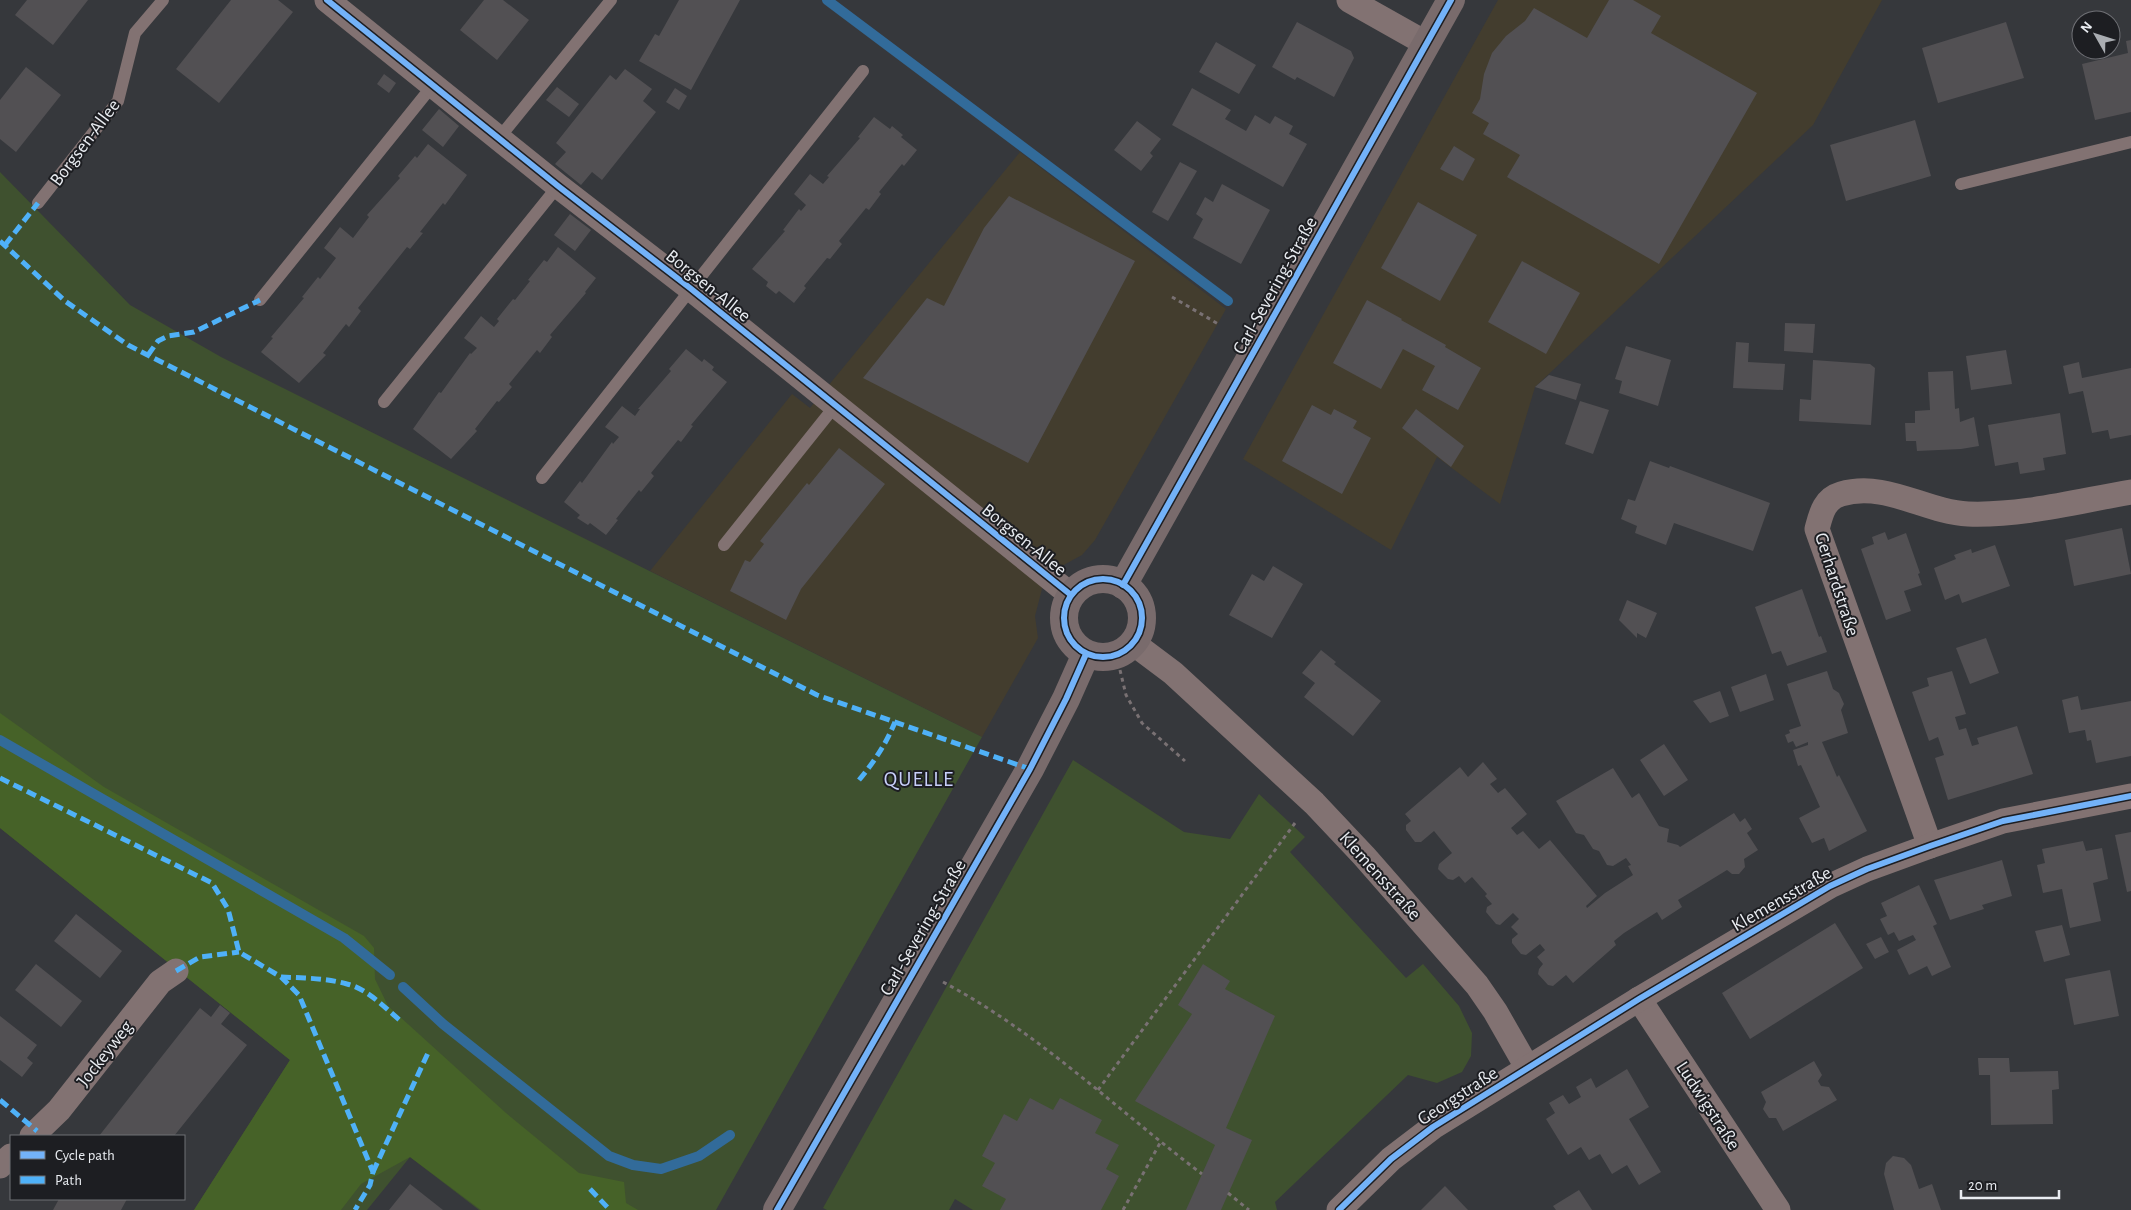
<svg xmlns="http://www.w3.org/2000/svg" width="2131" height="1210" font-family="'Alegreya Sans',sans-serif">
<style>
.commercial{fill:#433d2e}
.green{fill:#3f512f}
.forest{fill:#466228}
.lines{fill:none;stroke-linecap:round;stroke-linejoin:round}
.stream{stroke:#326b9a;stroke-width:10}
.building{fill:#525053}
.path{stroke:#797173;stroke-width:3;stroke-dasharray:4 4;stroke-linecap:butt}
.lane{stroke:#827272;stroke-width:12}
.street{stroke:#827272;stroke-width:25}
.secondary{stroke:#796b6c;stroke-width:28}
.quiet{stroke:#4fb1f8;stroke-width:5;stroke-dasharray:10 5;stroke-linecap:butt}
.cycleway-casing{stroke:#1d1e22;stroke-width:9}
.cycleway{stroke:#73b2f8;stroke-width:6}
.labels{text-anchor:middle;stroke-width:4;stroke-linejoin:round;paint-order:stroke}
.street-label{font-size:19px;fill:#e9ecf1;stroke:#1d1e22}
.quarter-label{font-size:21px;letter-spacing:1px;fill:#c8cffa;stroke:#1d1e22}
</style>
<rect width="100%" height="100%" fill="#36383c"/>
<g class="commercial">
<polygon points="1498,0 1882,0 1813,125 1535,387 1500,504 1437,457 1391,550 1243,459"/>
<polygon points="1020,152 1226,309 1095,540 1082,555 1060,567 1042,589 1035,616 1038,638 982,737 650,571 792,394 810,408"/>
</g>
<g class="green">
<polygon points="0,172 130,305 221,357 982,737 716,1210 479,1210 410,1157 367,1210 194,1210 290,1060 0,828"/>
<polygon points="1073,760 1184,832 1230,839 1259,794 1305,837 1290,852 1406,978 1423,964 1459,1006 1472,1033 1471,1056 1462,1072 1437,1083 1408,1075 1275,1202 1277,1210 973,1210 955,1199 949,1210 827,1210 823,1208"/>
</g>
<polygon class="forest" points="0,713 104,787 364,936 374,948 375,979 388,1006 506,1113 579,1173 624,1182 626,1203 638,1210 481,1210 410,1157 361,1184 341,1210 194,1210 290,1060 0,828"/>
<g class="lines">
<g class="stream">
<polyline points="827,0 1228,301"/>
<polyline points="0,740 344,938 390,975"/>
<polyline points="403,987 443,1024 609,1156 633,1165 661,1169 699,1156 730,1135"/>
</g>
</g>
<g class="building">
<polygon points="27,0 88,0 53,45 15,15"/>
<polygon points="231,0 278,0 293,12 219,103 176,69"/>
<polygon points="484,0 503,0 529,20 497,60 460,30"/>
<polygon points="679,0 740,0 691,90 639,61 655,34 659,36"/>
<polygon points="1609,0 1633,0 1661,16 1651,33 1757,93 1659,264 1507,177 1520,155 1483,134 1489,123 1472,113 1480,99 1484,74 1492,53 1506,36 1525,21 1534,8 1587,38"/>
<polygon points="1297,22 1351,51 1354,58 1334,97 1297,77 1295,80 1272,67"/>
<polygon points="2006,22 2024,78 1938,103 1922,48"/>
<polygon points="2131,40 2131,112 2095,120 2082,64 2128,53 2126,41"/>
<polygon points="1216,42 1256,65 1239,94 1199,72"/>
<polygon points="26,67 61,95 16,152 0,139 0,100"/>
<polygon points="625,69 652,89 643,101 656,112 602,180 592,172 581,185 555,164 566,152 556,143 610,75 616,80"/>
<polygon points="384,74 396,83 389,93 377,84"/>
<polygon points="557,87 579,104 569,117 546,100"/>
<polygon points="675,88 687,96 679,110 666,102"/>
<polygon points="1192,88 1231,110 1225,119 1246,131 1255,115 1270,124 1275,116 1293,126 1289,134 1307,144 1283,187 1172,125"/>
<polygon points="439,109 459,126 443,147 422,130"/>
<polygon points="874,117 890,129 892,126 903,135 901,137 917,150 904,166 902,164 879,192 881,194 869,210 866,208 839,241 842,244 830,259 827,258 804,286 806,288 794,303 779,291 776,294 766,286 768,282 752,269 785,231 783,230 799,209 801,211 806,205 794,194 810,174 823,184 829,177 827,176 860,138 858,137"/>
<polygon points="1915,120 1931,176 1846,201 1830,145"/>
<polygon points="1137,121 1161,139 1150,153 1153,156 1141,171 1114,150"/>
<polygon points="428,144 467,175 445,205 443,203 420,232 423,233 410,249 407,247 358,308 361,311 349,327 346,324 323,353 326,355 299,383 261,352 273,338 271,337 304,298 302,297 318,277 320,279 336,258 324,248 340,227 353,238 369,217 367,215 400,178 398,176 415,156 417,158"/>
<polygon points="1454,146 1475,159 1463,181 1440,169"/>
<polygon points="1180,162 1197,171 1168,221 1152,212"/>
<polygon points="1222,184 1270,210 1241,264 1193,238 1203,219 1196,214 1205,197 1213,202"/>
<polygon points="1009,196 1135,261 1028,463 863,378 927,298 944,306 984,228"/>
<polygon points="1418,202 1477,235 1440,301 1381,268"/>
<polygon points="570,214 591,230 575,251 554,235"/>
<polygon points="558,247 596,278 585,292 586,293 550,335 552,337 540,353 537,350 509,384 512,387 499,402 497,401 475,429 477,431 451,459 413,429 439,392 441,393 470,353 471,354 477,348 464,338 481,316 494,327 499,321 497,319 513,299 515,300 530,281 528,280 544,260 547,262"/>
<polygon points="1522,261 1580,293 1546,354 1488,322"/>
<polygon points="1367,300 1402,319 1401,320 1446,345 1445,347 1481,368 1458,410 1422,390 1435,366 1403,349 1381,389 1333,363"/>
<polygon points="1785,323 1815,324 1813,353 1784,351"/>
<polygon points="1736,342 1749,343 1748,362 1785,364 1783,390 1733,388"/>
<polygon points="1626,346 1671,360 1658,406 1619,393 1622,381 1615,379"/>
<polygon points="686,349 702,362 704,359 714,367 712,370 727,382 691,425 693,426 681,442 678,440 651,473 654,476 641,492 639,490 616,519 618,520 606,535 590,523 588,525 577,518 580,515 564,502 580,481 582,483 612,442 613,444 619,437 605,427 622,406 635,416 640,409 638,409 671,371 669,369"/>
<polygon points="2006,350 2012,384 1971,390 1966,356"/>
<polygon points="1813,360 1870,364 1875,368 1871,425 1799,421 1800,399 1811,400"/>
<polygon points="2079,362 2082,378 2131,368 2131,435 2110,439 2108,430 2092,433 2083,391 2069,394 2063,366"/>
<polygon points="1953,371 1955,409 1959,408 1960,422 1974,417 1979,446 1961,449 1917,451 1916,441 1906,441 1905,423 1915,423 1915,411 1930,410 1928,372"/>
<polygon points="1549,375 1581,384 1576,400 1535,387"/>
<polygon points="1580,401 1609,410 1593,454 1565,444"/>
<polygon points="1312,405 1331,415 1334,409 1357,421 1353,428 1371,438 1342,494 1282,461"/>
<polygon points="1416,409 1464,446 1451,467 1402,428"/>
<polygon points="2060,413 2066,454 2043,458 2045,470 2020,474 2018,462 1995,466 1988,425"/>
<polygon points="839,448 885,484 801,589 786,620 730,591 745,560 750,562 764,544 760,541 807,483 809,485"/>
<polygon points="1650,461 1669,468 1670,466 1770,503 1753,551 1674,523 1666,545 1635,533 1637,526 1621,519 1628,499 1635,501"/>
<polygon points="2122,528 2131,574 2074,586 2065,540"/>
<polygon points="1885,532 1888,540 1906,533 1920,573 1918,574 1922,585 1904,591 1911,611 1886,620 1861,549 1874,544 1872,537"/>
<polygon points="1995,545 2010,586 1962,603 1959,594 1945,600 1934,568 1956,559 1954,555 1971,549 1972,553"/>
<polygon points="1273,566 1303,584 1272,638 1229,615 1252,574 1264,581"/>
<polygon points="1802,589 1819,637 1821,636 1827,652 1787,666 1781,651 1772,654 1755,607"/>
<polygon points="1627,600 1657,613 1646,638 1637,633 1637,638 1619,620"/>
<polygon points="1986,638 1999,673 1970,684 1956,648"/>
<polygon points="1321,650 1336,662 1334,664 1381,701 1353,736 1304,697 1315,683 1302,673"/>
<polygon points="1827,671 1833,689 1839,693 1844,704 1841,710 1848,733 1822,742 1837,777 1839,775 1867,831 1829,851 1824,838 1812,843 1799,818 1820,807 1801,765 1798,766 1793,750 1808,745 1808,742 1796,747 1793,741 1788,743 1785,735 1790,733 1789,730 1801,726 1787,684"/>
<polygon points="1952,671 1966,714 1955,717 1959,730 1966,728 1972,746 1979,744 1977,738 2017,726 2033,774 1948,800 1935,758 1944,755 1938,737 1929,741 1912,692 1929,686 1927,678"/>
<polygon points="1766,674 1774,700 1740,712 1731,687"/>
<polygon points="1720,691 1729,716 1710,723 1693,701"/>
<polygon points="2078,696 2081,710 2131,701 2131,756 2096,763 2091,740 2087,741 2085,730 2069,733 2062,700"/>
<polygon points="1664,744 1688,780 1664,796 1640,760"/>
<polygon points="1483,762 1497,779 1490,784 1498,793 1505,788 1527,814 1511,828 1517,835 1523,831 1539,849 1550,840 1597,896 1586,906 1587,908 1605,893 1633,875 1628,866 1631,865 1626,858 1613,866 1607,865 1599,851 1593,849 1584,835 1576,833 1556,801 1613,768 1632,798 1639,793 1659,826 1669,829 1667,842 1678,845 1680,847 1734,813 1740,822 1745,818 1752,829 1747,833 1758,850 1744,859 1745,867 1739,874 1732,874 1727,870 1678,900 1682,907 1662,920 1657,912 1624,933 1614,941 1616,945 1573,983 1566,975 1553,986 1548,985 1538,974 1539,969 1543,964 1537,957 1545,950 1540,944 1526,955 1521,954 1512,943 1512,939 1518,934 1511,927 1519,919 1513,913 1500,925 1496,924 1486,912 1487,907 1492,904 1485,896 1487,894 1472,877 1465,883 1459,876 1453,880 1448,879 1438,869 1439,864 1452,853 1434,831 1421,842 1415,842 1406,830 1406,825 1411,821 1405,814 1460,767 1468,777"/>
<polygon points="2131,832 2131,891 2127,892 2115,835"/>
<polygon points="2083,841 2086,851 2102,848 2108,879 2093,883 2101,921 2070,928 2062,889 2043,893 2037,865 2045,863 2042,849"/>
<polygon points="2002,860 2012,896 1982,905 1984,909 1950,920 1934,880"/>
<polygon points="1919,885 1937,924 1933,926 1951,967 1932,976 1927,966 1909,975 1897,950 1916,940 1913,935 1899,941 1894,932 1888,935 1880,919 1887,916 1881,903"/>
<polygon points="76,914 122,951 100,978 54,941"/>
<polygon points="1835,923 1863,968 1750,1039 1722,993"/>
<polygon points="2062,925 2070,955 2044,962 2035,931"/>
<polygon points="1881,937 1889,952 1875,959 1866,944"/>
<polygon points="36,964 82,1001 61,1027 15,990"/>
<polygon points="1203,964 1230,981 1225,989 1275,1016 1226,1128 1252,1140 1221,1210 1186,1210 1215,1145 1135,1101 1192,1014 1178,1005"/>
<polygon points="2110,970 2119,1016 2074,1025 2065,979"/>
<polygon points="220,1005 230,1013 221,1024 247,1045 174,1136 99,1136 200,1008 211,1017"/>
<polygon points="0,1016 37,1045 27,1058 33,1063 22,1077 0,1060"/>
<polygon points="1978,1058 2009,1058 2010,1072 2058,1071 2059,1089 2052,1090 2053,1124 1991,1125 1990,1075 1979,1075"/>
<polygon points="1814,1061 1822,1075 1818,1081 1821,1086 1829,1087 1837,1100 1783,1131 1776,1118 1769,1118 1763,1109 1766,1102 1761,1092"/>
<polygon points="1627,1069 1649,1107 1629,1119 1661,1172 1639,1185 1627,1165 1612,1174 1600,1154 1589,1160 1581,1147 1568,1155 1546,1119 1555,1113 1549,1103 1563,1095 1569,1104 1581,1097 1576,1087 1591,1078 1596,1088"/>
<polygon points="1030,1098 1053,1110 1060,1098 1102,1120 1095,1133 1119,1145 1106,1169 1119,1176 1101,1210 1000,1210 1006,1199 982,1186 995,1163 982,1156 1004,1114 1017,1121"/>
<polygon points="1893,1156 1904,1158 1911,1165 1919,1189 1932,1184 1941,1210 1894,1210 1884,1174 1886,1163"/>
<polygon points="410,1184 443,1210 389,1210"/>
<polygon points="1445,1186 1468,1210 1421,1210"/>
<polygon points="1579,1190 1592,1210 1556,1210 1553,1206"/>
<polygon points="59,1199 127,1199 121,1210 53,1210"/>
</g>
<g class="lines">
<g class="path">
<polyline points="1172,297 1220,325"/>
<polyline points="1120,670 1126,695 1142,723 1185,761"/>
<path d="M943,982c96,51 173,127 259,192"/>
<polyline points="1098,1090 1295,823"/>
<polyline points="1228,1193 1249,1210"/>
<polyline points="1123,1210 1160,1143"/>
</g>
<g class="lane">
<polyline points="499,138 611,0"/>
<polyline points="1961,184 2131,142"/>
<polyline points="38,203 118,101 135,33 163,0"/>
<polyline points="260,300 433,85"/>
<polyline points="384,402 558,186"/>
<polyline points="542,478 863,71"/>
<polyline points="724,545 835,406"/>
</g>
<g class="street">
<polyline points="327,0 558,186 690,288 1071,595"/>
<polyline points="1349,0 1427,44"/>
<polyline points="1133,643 1173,673 1314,803 1364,856 1477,985 1495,1011 1527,1067"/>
<path d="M1930,846l-113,-317c4,-15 7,-30 24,-35 45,-13 84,18 127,20 54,2 110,-13 163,-22"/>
<polyline points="1639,999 1778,1210"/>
<polyline points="32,1136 59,1110 160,982 176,971"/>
<polyline points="0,1166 11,1156"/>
<polyline points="1339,1210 1391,1159 1433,1127 1639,999 1830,886 1867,869 1930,846 2003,821 2131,796"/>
</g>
<g class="secondary">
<circle cx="1103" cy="618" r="39"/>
<polyline points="1123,585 1451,0"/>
<polyline points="777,1210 1030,769 1066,699 1086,654"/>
</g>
<g class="quiet">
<polyline points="0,241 65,301 128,345 817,695 1030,769"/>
<polyline points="5,245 38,203"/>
<polyline points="148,355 158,341 168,336 194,332 260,300"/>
<polyline points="0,778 212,883 228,909 239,952 281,977 299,995 373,1172 370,1185 355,1210"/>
<path d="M859,780c15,-18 27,-36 36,-58"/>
<polyline points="176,971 200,957 239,952"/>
<path d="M281,977c22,1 45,1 66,7 21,5 39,25 55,38"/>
<polyline points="0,1100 37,1131"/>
<polyline points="373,1172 428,1053"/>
<polyline points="590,1189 610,1210"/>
</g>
<g class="cycleway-casing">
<g id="cycleway">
<polyline points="327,0 558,186 690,288 1071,595"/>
<circle cx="1103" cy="618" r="39"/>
<polyline points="1123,585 1451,0"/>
<polyline points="777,1210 1030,769 1066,699 1086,654"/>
<polyline points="1339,1210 1391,1159 1433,1127 1639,999 1830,886 1867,869 1930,846 2003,821 2131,796"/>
</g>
</g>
<use href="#cycleway" class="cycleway"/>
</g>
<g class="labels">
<g class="street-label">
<text transform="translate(84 142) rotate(-53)" y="7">Borgsen-Allee</text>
<text transform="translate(709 285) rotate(39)" y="7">Borgsen-Allee</text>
<text transform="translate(1274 285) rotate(-61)" y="7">Carl-Severing-Straße</text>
<text transform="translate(1025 539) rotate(39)" y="7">Borgsen-Allee</text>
<text transform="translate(1838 584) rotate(72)" y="7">Gerhardstraße</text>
<text transform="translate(1381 875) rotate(48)" y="7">Klemensstraße</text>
<text transform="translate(1781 898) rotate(-30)" y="7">Klemensstraße</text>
<text transform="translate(922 927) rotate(-60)" y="7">Carl-Severing-Straße</text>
<text transform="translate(104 1053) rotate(-52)" y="7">Jockeyweg</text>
<text transform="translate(1457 1095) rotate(-33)" y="7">Georgstraße</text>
<text transform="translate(1709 1105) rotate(57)" y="7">Ludwigstraße</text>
</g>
<g class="quarter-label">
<text x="919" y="786">QUELLE</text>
</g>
</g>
<rect x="10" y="1135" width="175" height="65" fill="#1d1e22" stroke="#6f7075"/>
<rect x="20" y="1151" width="25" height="8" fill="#73b2f8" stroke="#6f7075"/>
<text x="55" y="1160" font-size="15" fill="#e9ecf1">Cycle path</text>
<rect x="20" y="1176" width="25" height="8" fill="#4fb1f8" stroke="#6f7075"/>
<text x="55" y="1185" font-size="15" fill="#e9ecf1">Path</text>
<g transform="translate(2096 35) rotate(309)"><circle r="24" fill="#1d1e22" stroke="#6f7075"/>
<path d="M0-4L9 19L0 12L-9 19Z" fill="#aaadb2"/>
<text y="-8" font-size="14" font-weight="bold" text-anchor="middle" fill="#e9ecf1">N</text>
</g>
<path d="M1961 1190v8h98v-8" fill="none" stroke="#e9ecf1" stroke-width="2.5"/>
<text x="1968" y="1190" font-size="15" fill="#e9ecf1" stroke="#1d1e22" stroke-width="4" paint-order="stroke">20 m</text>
</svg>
